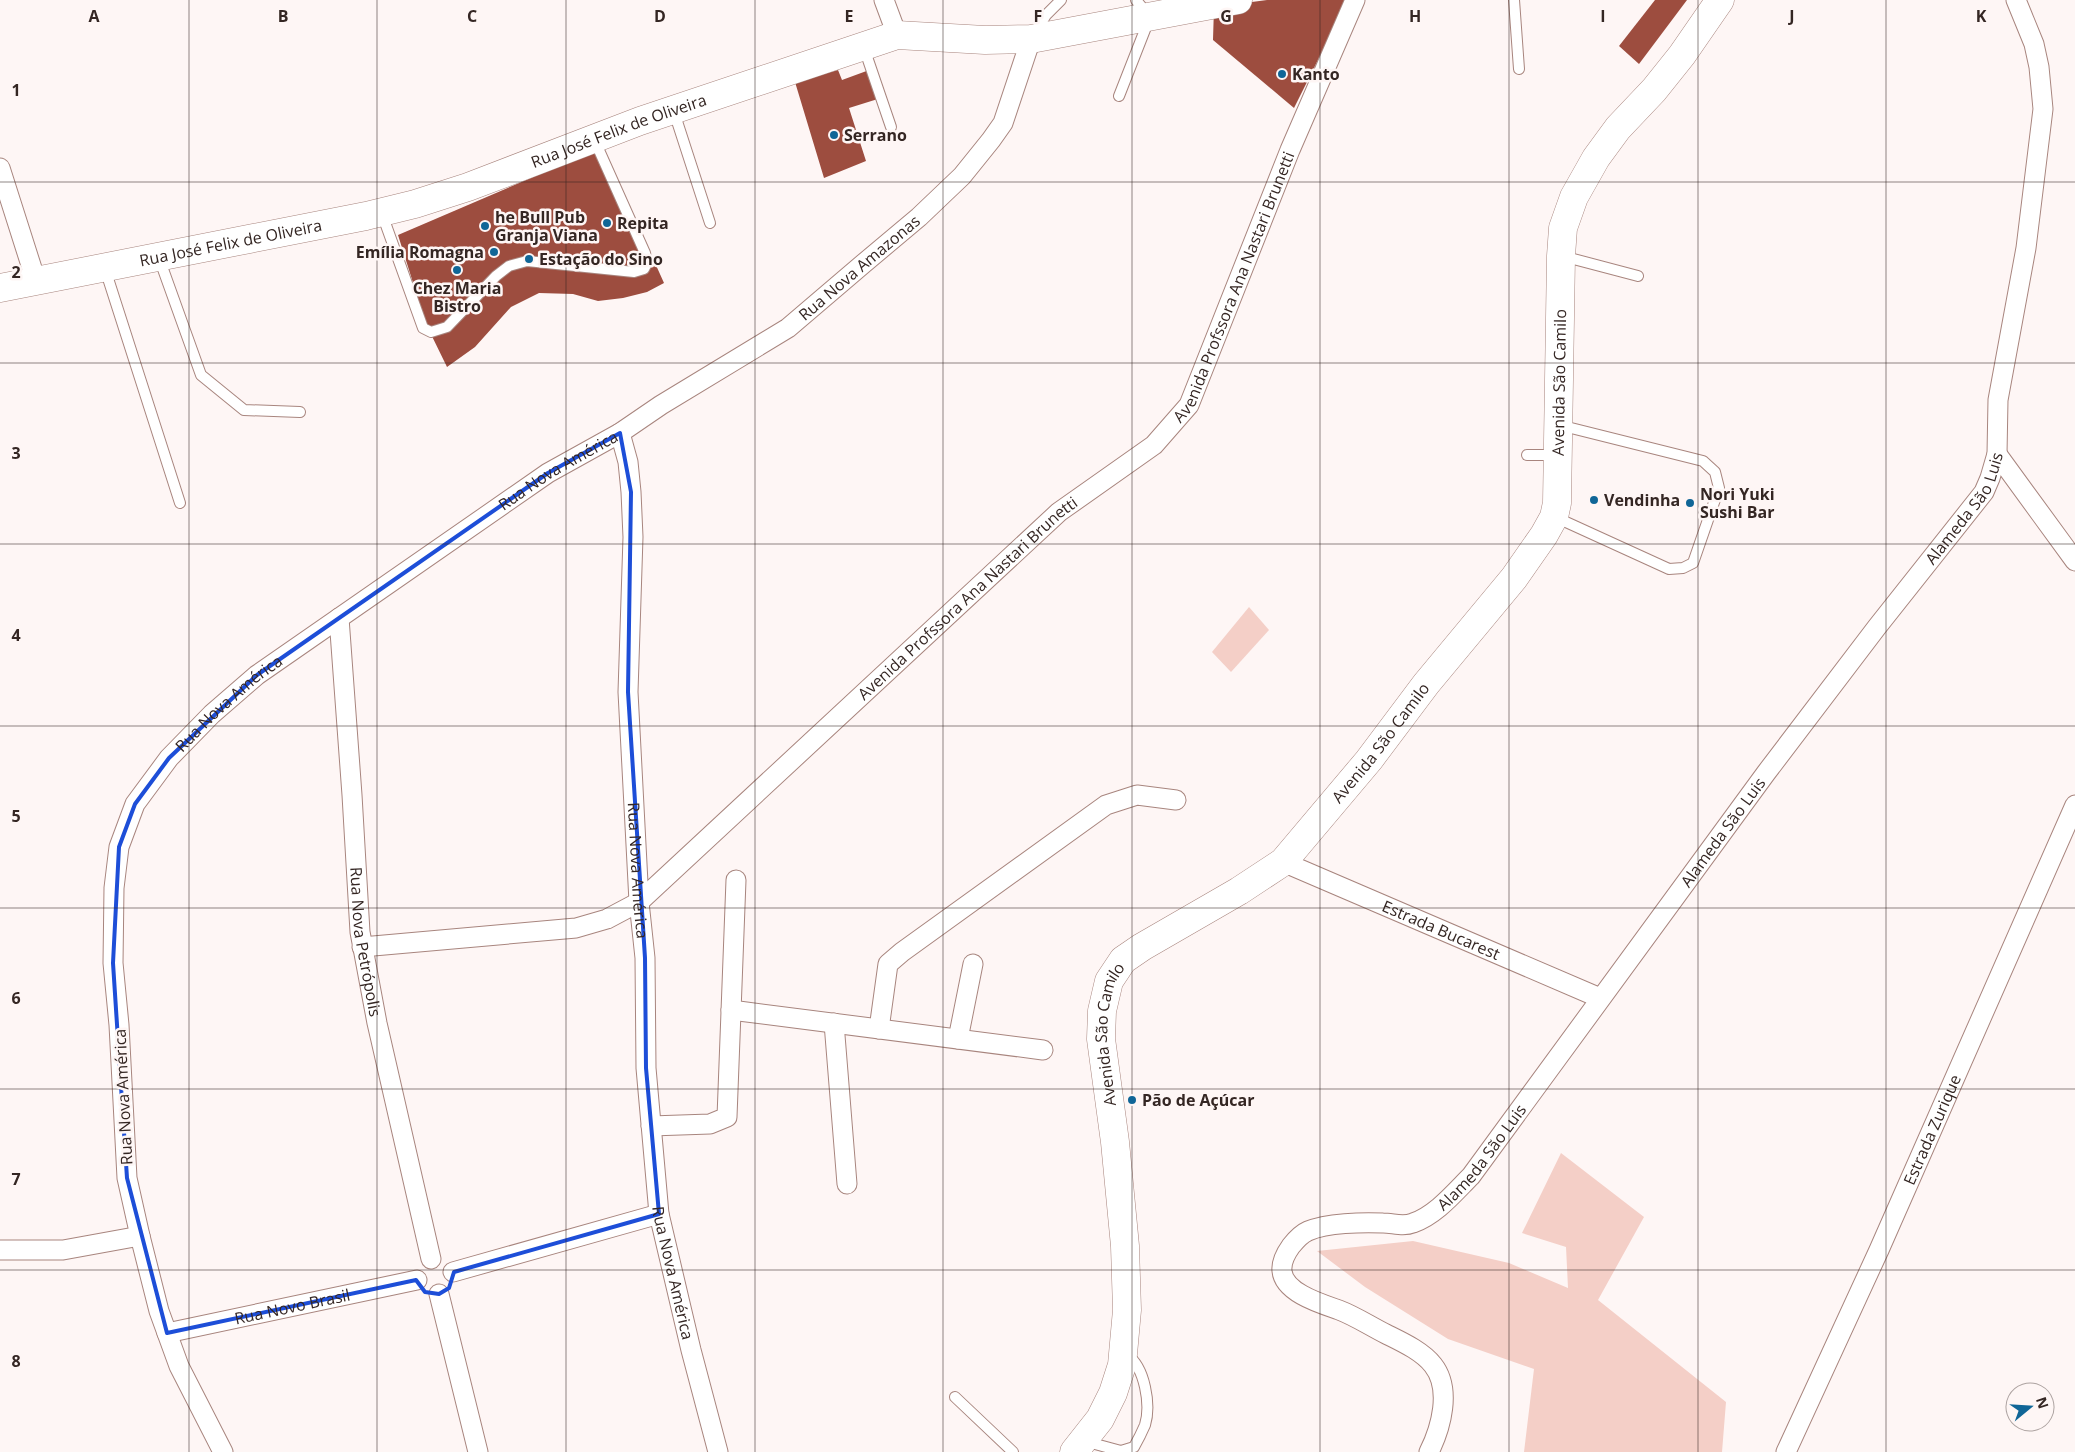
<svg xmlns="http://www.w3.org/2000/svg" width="2075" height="1452" font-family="'Open Sans',sans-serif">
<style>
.green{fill:#f4cfc7}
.building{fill:#9d4d3f}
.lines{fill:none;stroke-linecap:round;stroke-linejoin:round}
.service-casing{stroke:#a8857e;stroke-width:12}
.minor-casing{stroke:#a8857e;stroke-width:21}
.secondary-casing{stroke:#a8857e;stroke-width:29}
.service{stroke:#fff;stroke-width:10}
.minor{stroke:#fff;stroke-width:19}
.secondary{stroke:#fff;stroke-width:28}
.marked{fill:none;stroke:#1d4ed8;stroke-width:4;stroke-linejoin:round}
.grid{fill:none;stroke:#342623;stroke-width:1;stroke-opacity:0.55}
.poi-dot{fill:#106697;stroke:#fef6f5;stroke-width:2}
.labels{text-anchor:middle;stroke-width:5;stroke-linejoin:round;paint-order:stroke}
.poi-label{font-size:16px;font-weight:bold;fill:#342623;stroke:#fef6f5;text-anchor:start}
.street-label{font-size:16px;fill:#342623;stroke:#fef6f5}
.grid-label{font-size:16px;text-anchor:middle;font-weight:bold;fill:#342623;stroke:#fef6f5;stroke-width:5;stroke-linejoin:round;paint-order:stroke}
</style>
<rect width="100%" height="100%" fill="#fef6f5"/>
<g class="green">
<polygon points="1249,607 1269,630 1231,672 1212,652"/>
<polygon points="1561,1153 1644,1217 1598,1300 1726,1402 1722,1452 1524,1452 1534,1369 1448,1339 1365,1287 1317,1251 1413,1241 1509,1263 1568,1288 1566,1247 1522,1233"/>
</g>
<g class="building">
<polygon points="1267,0 1348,0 1294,108 1213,40 1214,7"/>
<polygon points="1655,0 1687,0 1639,64 1619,46"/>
<polygon points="872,69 881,98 849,108 866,161 824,178 795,82 838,70 842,80"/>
<polygon points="602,145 664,283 647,292 623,298 598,301 573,294 539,293 511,307 475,347 447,367 426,324 398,235 594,151"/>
</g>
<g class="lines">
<g class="service-casing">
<g id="service">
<polyline points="1514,0 1519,69"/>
<polyline points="1034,35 1046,15 1061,0"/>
<polyline points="864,48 891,127"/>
<polyline points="1119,96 1150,17 1136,0"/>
<polyline points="674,112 710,223"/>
<polyline points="382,214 423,328 431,332 447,327 496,276 509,266 527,261 634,272 644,269 647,263 645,253 594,139"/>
<polyline points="1562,256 1638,276"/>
<polyline points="159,258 201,375 244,410 300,412"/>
<polyline points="105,269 180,503"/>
<polyline points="1527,455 1556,455"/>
<polyline points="1555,517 1669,569 1683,568 1693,563 1719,488 1715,472 1703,461 1559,425"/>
<polyline points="955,1397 1013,1452"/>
<path d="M1084,1441l37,10 13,-4c4,-7 8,-15 11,-22 6,-20 0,-58 -18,-70"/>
</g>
</g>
<g class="minor-casing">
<g id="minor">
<polyline points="884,0 897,35"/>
<polyline points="0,168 36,281"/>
<path id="s1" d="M620,433l8,29 3,30 2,45 -5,155 11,210 6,56 1,110 13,146 32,136 27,102"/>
<polyline points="1997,454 2075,561"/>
<path id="s2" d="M339,618l13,177 8,137 17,91 54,236"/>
<path id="s3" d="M1283,862l317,136"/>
<path id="s4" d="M362,947l214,-19 31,-9 32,-17 420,-390 95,-67 35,-40 101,-255 65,-150"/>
<polyline points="731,1010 1043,1050"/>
<polyline points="834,1023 847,1184"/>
<polyline points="879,1029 888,964 902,952 1106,805 1137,795 1176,800"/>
<polyline points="958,1039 973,964"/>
<polyline points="651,1126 710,1124 727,1117 736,880"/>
<polyline points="0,1250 63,1250 140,1236"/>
<polyline points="453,1272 659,1214"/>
<polyline points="439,1294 478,1452"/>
<path id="s5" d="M167,1333l250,-53"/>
<path id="s6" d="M223,1452l-44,-86 -20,-55 -19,-75 -13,-58 -8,-153 -6,-62 1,-75 5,-41 16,-43 34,-46 43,-44 45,-39 291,-202 72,-40 41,-28 127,-77 75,-64 56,-47 43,-41 29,-36 12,-17 28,-84"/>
<path id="s7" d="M1429,1452c12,-24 23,-63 4,-87 -11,-14 -31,-23 -47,-31 -16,-8 -31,-18 -47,-24 -17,-6 -55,-17 -57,-39 -1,-9 4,-18 9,-25 4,-5 10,-12 17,-15 19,-8 54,-9 75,-8 10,0 20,4 30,0 23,-8 41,-30 58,-47l295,-403 111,-146 107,-135 6,-14 7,-24 1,-54 28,-152 17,-139 -4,-42 -5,-23 -18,-44"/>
<path id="s8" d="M1786,1452l93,-202 196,-445"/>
</g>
</g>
<g class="secondary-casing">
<g id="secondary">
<path id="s9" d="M0,288l366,-72 49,-12 53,-17 172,-66 257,-86 88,5 46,-1 207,-39"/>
<path id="s10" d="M1074,1452l26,-33 13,-26 9,-28 5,-55 -2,-64 -10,-104 -14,-103 1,-28 7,-30 14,-21 19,-13 97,-56 44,-29 86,-102 57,-76 88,-106 30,-43 10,-18 3,-14 4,-247 2,-28 11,-31 22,-39 22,-30 36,-38 28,-35 38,-55"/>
</g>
</g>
<use href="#service" class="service"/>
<use href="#minor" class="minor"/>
<use href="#secondary" class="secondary"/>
</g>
<path class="marked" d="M620,433l11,59 -3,200 17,266 1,110 13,146 -205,58 -5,16 -10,6 -14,-2 -9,-12 -249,53 -40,-155 -14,-215 6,-116 16,-43 34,-46 88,-83 291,-202z"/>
<path class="grid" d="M189,0v1452M377,0v1452M566,0v1452M755,0v1452M943,0v1452M1132,0v1452M1320,0v1452M1509,0v1452M1698,0v1452M1886,0v1452M0,182h2075M0,363h2075M0,544h2075M0,726h2075M0,908h2075M0,1089h2075M0,1270h2075"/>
<g class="poi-dot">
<circle cx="1282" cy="74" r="5"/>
<circle cx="834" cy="135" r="5"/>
<circle cx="607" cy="223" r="5"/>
<circle cx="485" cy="226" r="5"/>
<circle cx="494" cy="252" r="5"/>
<circle cx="529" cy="259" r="5"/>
<circle cx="457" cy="270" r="5"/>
<circle cx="1594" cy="500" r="5"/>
<circle cx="1690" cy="503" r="5"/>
<circle cx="1132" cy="1100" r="5"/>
</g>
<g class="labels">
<g class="poi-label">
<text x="1292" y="80">Kanto</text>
<text x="844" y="141">Serrano</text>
<text x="495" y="223">he Bull Pub<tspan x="495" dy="18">Granja Viana</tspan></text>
<text x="617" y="229">Repita</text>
<text x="484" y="258" text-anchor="end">Emília Romagna</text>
<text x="539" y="265">Estação do Sino</text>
<text x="457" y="294" text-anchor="middle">Chez Maria<tspan x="457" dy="18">Bistro</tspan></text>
<text x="1700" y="500">Nori Yuki<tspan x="1700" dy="18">Sushi Bar</tspan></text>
<text x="1604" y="506">Vendinha</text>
<text x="1142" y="1106">Pão de Açúcar</text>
</g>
<g class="street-label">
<text dy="6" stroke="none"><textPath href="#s9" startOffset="640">Rua José Felix de Oliveira</textPath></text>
<text dy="6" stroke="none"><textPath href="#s9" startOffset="235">Rua José Felix de Oliveira</textPath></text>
<text dy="6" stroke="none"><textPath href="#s6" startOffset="1576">Rua Nova Amazonas</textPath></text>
<text dy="6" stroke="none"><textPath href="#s4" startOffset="1152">Avenida Profssora Ana Nastari Brunetti</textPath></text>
<text dy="6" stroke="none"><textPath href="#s10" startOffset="1274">Avenida São Camilo</textPath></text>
<text dy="6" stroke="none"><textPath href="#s6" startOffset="1212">Rua Nova América</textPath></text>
<text dy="6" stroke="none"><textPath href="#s7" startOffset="1336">Alameda São Luis</textPath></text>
<text dy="6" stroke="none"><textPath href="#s4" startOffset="731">Avenida Profssora Ana Nastari Brunetti</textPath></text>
<text dy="6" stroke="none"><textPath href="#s6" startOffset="808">Rua Nova América</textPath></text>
<text dy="6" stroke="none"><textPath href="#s10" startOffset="854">Avenida São Camilo</textPath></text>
<text dy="6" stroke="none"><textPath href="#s7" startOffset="931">Alameda São Luis</textPath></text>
<text dy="6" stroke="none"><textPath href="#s1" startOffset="439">Rua Nova América</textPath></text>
<text dy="6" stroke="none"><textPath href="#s3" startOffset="172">Estrada Bucarest</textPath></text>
<text dy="6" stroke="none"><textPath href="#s2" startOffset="325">Rua Nova Petrópolis</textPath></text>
<text dy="6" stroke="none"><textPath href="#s10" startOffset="434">Avenida São Camilo</textPath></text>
<text transform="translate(123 1097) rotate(-93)" y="6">Rua Nova América</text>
<text dy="6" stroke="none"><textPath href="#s8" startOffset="354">Estrada Zurique</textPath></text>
<text dy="6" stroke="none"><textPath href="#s7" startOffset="526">Alameda São Luis</textPath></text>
<text dy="6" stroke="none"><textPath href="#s1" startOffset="844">Rua Nova América</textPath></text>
<text dy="6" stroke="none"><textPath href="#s5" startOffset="128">Rua Novo Brasil</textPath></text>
</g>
</g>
<g class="grid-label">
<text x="94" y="22">A</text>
<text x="283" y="22">B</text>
<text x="472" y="22">C</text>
<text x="660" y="22">D</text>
<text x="849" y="22">E</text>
<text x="1038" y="22">F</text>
<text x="1226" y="22">G</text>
<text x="1415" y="22">H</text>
<text x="1603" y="22">I</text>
<text x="1792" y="22">J</text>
<text x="1981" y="22">K</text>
<text x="16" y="96">1</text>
<text x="16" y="278">2</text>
<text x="16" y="459">3</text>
<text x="16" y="641">4</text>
<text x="16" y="822">5</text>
<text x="16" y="1004">6</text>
<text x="16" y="1185">7</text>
<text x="16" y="1367">8</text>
</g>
<g transform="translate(2030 1407) rotate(72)"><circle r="24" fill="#fef6f5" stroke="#ada3a1"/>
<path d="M0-4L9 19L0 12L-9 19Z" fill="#106697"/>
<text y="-8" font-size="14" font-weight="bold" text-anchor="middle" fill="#342623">N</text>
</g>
</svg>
